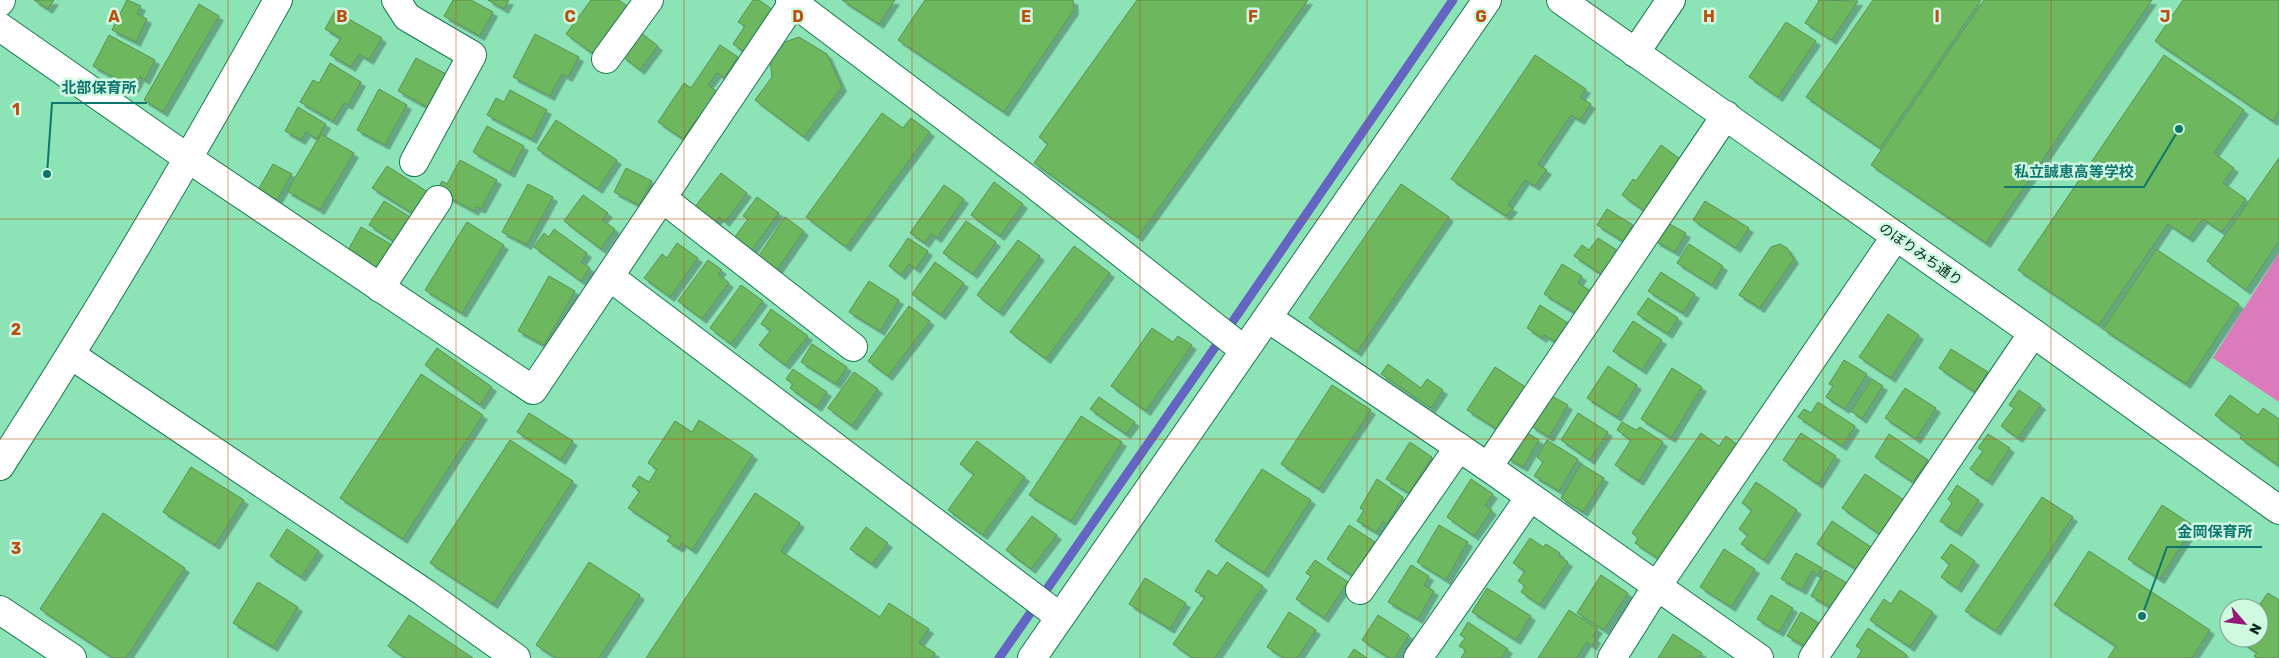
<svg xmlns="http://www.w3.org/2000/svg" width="2279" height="658" font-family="Rubik,'Noto Sans JP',sans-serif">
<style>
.green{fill:#db7bbc}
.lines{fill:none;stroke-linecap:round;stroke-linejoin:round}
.stream{stroke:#6464c2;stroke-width:9}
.building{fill:#6db75f;stroke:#5c9052;filter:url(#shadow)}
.minor-casing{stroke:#197952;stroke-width:30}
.minor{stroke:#fff;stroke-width:28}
.grid{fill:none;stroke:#ba500f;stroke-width:1;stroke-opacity:0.55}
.labels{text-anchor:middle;stroke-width:5;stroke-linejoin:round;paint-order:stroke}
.street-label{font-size:14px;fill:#032a1a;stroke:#d0f9e2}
.grid-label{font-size:16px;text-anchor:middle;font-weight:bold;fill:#ba500f;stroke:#d0f9e2;stroke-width:5;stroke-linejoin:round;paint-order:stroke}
.leader{fill:none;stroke:#0f766e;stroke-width:2}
.callout-dot{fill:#0f766e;stroke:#d0f9e2;stroke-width:2}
.callout-label{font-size:15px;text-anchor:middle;font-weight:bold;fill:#0f766e;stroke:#d0f9e2;stroke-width:5;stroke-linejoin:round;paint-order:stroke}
</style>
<defs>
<filter id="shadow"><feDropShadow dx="4.5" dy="4.5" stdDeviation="0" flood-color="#0004"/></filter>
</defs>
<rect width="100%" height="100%" fill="#8ce3b6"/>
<polygon class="green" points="2279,253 2279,402 2213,358"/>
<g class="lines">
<polyline class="stream" points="999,658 1218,343 1453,0"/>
</g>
<g class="building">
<polygon points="34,0 54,0 48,9"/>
<polygon points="127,0 141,6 137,14 147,19 136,42 112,30"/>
<polygon points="453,0 471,0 493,12 480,36 444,16"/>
<polygon points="488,0 509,0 504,9"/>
<polygon points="591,0 619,0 630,8 596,56 566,34"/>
<polygon points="753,0 759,0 777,13 749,55 733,44 745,26 738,22"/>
<polygon points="842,0 895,0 879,24"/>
<polygon points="925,0 1073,0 1074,10 1004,112 898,40"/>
<polygon points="1137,0 1308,0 1138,237 1034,163 1048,144 1039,137"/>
<polygon points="1818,0 1858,1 1832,40 1805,23 1819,1"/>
<polygon points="1873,0 1981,0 1880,148 1806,97"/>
<polygon points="1984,0 2152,0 1986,243 1871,165"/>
<polygon points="2183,0 2279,0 2279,112 2273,121 2155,41"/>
<polygon points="199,4 219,16 163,112 144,100"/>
<polygon points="335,11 382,38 369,60 359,54 351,67 330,55 341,38 325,29"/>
<polygon points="1786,22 1816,41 1778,97 1749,77"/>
<polygon points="640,32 658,46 640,70 622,56"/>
<polygon points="535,34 579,57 568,77 562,74 550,96 513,77"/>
<polygon points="109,35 155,60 145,80 140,77 134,88 93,66"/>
<polygon points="799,37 827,54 842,87 804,137 755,100 772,77 770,60 782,43"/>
<polygon points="720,45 738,57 724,78 717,73 708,85 719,93 701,119 698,117 683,139 658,122 684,83 691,88"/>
<polygon points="1535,55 1586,89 1580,97 1591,104 1580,120 1571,115 1538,164 1547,170 1535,186 1525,180 1508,205 1513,208 1506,216 1451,179"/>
<polygon points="2164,55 2244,110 2214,153 2234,168 2223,183 2246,199 2222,232 2203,219 2189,238 2168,224 2099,325 2018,270"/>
<polygon points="416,58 446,74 429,108 398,91"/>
<polygon points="330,63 361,82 348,105 344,103 333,121 300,102 313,80 319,83"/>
<polygon points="379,89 407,105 385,145 357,130"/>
<polygon points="510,90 547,110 532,139 487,115 496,98 504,102"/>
<polygon points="298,107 326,124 317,139 306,132 301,140 285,131"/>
<polygon points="882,113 903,128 911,118 930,132 846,247 806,217"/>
<polygon points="556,120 617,160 598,189 537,149"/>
<polygon points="487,126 524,146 510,173 473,152"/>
<polygon points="321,134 354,153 320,210 287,191"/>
<polygon points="1661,145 1686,163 1650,215 1622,195 1633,179 1636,181"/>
<polygon points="2279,158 2279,241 2246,290 2207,261"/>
<polygon points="460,160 497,180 481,209 476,207 474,211 437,191 442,181 447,184"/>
<polygon points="273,164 292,174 277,200 258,190"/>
<polygon points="387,166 431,194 417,216 372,188"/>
<polygon points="626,168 652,181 639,205 614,192"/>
<polygon points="721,173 747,193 725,222 719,217 714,224 694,208"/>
<polygon points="994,182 1023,204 1000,236 971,215"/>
<polygon points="528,184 553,197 527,245 502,232"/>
<polygon points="1401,184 1449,217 1357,352 1309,318"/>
<polygon points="944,185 964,199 937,238 931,234 925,243 910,233"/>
<polygon points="583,195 608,213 602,220 615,229 601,249 564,221"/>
<polygon points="757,197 779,213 752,250 735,237 748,219 743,216"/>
<polygon points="384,201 412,218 397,243 369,225"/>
<polygon points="1705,201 1749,228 1736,248 1693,220"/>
<polygon points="1607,209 1633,225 1623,241 1597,225"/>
<polygon points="785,217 804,231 777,270 758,257"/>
<polygon points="966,221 996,242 973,274 943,253"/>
<polygon points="467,222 504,245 462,313 425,290"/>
<polygon points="1666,222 1686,233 1675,252 1655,241"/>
<polygon points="361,227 394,246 379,271 347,252"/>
<polygon points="554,229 587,253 581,262 590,268 581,281 534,247 544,233 549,237"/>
<polygon points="908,238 928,251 916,269 909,264 901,275 889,266"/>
<polygon points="1598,238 1620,252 1604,276 1574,256 1582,245 1589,250"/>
<polygon points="1018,240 1040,256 999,312 977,295"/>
<polygon points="677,243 698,258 670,297 644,278 662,254 667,258"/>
<polygon points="1689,244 1723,266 1712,285 1677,263"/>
<polygon points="1780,244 1787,248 1794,259 1760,308 1739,295 1771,247"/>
<polygon points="1074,246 1110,273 1046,359 1010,332"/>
<polygon points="2156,249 2239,304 2186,384 2103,329"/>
<polygon points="708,260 722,270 718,274 729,283 702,319 678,301"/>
<polygon points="935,262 964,283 941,315 912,294"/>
<polygon points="1562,264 1582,276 1578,283 1594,293 1580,316 1544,294"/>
<polygon points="1661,272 1695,294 1683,313 1648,291"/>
<polygon points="549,276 575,291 544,345 518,331"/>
<polygon points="869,281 899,300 880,331 849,312"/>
<polygon points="741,285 763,301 731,344 710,328"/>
<polygon points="1648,298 1678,318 1668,334 1637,314"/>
<polygon points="1540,305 1568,323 1556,342 1544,335 1542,338 1527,328"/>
<polygon points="909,306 930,321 888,376 868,361"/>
<polygon points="771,309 808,336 785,365 759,345 771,330 761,324"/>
<polygon points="1888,314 1919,335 1891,378 1859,357"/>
<polygon points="1633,321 1662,340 1642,370 1613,351"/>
<polygon points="1152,328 1173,342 1178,336 1192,345 1146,411 1111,386"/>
<polygon points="812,344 847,367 836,384 801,362"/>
<polygon points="437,348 492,387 480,405 425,365"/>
<polygon points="1951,349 1988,372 1975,392 1939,368"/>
<polygon points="1844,360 1867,374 1845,409 1826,397 1833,386 1829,384"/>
<polygon points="1388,364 1421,388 1427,379 1443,390 1431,408 1381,374"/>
<polygon points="1608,366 1637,385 1617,417 1587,398"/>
<polygon points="1495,367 1527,388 1500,431 1467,410"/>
<polygon points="1672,368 1702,387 1671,438 1641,419"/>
<polygon points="793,369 827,392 817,407 790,388 793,384 786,379"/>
<polygon points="854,372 878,389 852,426 828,408"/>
<polygon points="421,374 483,415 403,539 340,498"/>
<polygon points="1872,379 1883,386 1862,419 1851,411"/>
<polygon points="1332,385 1371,410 1319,489 1281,464"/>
<polygon points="1905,388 1936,408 1916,439 1885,418"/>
<polygon points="2019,390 2041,405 2018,438 2001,426 2014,408 2009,405"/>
<polygon points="1550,395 1568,405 1549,437 1531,426"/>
<polygon points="2230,395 2258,415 2263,408 2279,419 2279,466 2240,438 2242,435 2215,415"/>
<polygon points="1099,397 1135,422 1126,434 1090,409"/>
<polygon points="1818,402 1855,426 1842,446 1798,417 1804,409 1811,413"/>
<polygon points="529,413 573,441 561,460 517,432"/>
<polygon points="1578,413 1608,432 1590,460 1561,440"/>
<polygon points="1081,416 1122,442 1071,521 1029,495"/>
<polygon points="699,420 753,455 692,550 682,543 679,548 667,541 671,536 628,508 640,491 632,486 639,476 649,482 657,469 648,463 675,421 692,432"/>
<polygon points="1622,422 1636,430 1640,427 1663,442 1639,481 1615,465 1631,440 1617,430"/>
<polygon points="1524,431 1539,440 1523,467 1507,458"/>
<polygon points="1701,433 1719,446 1726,436 1742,448 1663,562 1635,543 1638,538 1632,533"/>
<polygon points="1801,433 1836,456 1818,484 1783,460"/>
<polygon points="1889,434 1928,460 1913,482 1875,457"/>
<polygon points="1988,434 2010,448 1988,481 1970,469 1983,451 1978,448"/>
<polygon points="510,440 573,481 493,604 430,563"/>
<polygon points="1547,440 1578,459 1559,491 1534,476 1543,462 1537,457"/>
<polygon points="977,441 1025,477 983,535 948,510 974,474 960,464"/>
<polygon points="1410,442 1432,457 1409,493 1386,479"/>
<polygon points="1581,464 1604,478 1583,512 1561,498"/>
<polygon points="191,467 244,500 215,545 163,512"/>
<polygon points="1262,469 1311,500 1264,573 1215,541"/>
<polygon points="1865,474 1904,500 1881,535 1842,508"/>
<polygon points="1377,479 1403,497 1387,524 1383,522 1376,532 1357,521 1364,510 1360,508"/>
<polygon points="1471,479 1493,494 1485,505 1492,510 1474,536 1447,517"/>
<polygon points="1756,482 1797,510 1764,560 1741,544 1748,535 1739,529 1752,510 1742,503"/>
<polygon points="1957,485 1979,500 1957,532 1940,521 1952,503 1948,499"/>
<polygon points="755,493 800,523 781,551 880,617 889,603 929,629 919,643 935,653 932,658 646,658"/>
<polygon points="2042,497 2073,517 1996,631 1965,611"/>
<polygon points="2162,505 2194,526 2160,579 2128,559"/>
<polygon points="103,513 185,568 126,658 113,658 40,609"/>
<polygon points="1032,516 1057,535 1031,569 1006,550"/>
<polygon points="1832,521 1871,547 1856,569 1817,544"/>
<polygon points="1349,525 1375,542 1353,576 1327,559"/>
<polygon points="1439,525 1468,542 1446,580 1417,562"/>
<polygon points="866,527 888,543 872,564 850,549"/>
<polygon points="287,529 319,551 301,577 270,556"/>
<polygon points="1530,538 1543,547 1546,544 1560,553 1559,556 1568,562 1540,605 1521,592 1525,586 1518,581 1525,571 1513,563"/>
<polygon points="1951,544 1975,561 1957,588 1941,577 1950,564 1941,558"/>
<polygon points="1724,549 1755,569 1731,607 1700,587"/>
<polygon points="2089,551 2210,630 2192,658 2108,658 2116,646 2054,605"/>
<polygon points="1796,553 1822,568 1818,575 1812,571 1802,590 1781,579"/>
<polygon points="1315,560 1348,582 1324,618 1296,599 1311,576 1306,573"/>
<polygon points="589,562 640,595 599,658 556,658 536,645"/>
<polygon points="1227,562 1263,586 1215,658 1193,658 1173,644 1205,597 1195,591 1208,570 1217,576"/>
<polygon points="1411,565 1429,576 1424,585 1434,591 1418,619 1388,602"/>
<polygon points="1825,570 1852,586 1848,593 1842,590 1832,608 1811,596"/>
<polygon points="1601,575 1628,593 1604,630 1577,613"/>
<polygon points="1145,578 1186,603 1170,629 1129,604"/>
<polygon points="258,582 298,607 273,647 233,623"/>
<polygon points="1487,588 1531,616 1516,640 1472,612"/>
<polygon points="1900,590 1933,612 1910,647 1870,620 1884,599 1891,604"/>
<polygon points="2268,593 2279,600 2279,658 2257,658 2254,656 2257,653 2236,638 2259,638 2259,608 2257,608"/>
<polygon points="1771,595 1793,608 1779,632 1757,619"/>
<polygon points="1569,610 1598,629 1593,636 1596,639 1592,646 1587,642 1577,658 1538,658"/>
<polygon points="1289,612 1316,630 1297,658 1284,658 1267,647"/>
<polygon points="1801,612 1822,625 1808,648 1787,636"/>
<polygon points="409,615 473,658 405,658 388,646"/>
<polygon points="1378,615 1409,635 1395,658 1389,658 1362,640"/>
<polygon points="1468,622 1508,649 1502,658 1461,658 1466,650 1459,646 1465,638 1460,635"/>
<polygon points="1868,628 1907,655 1905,658 1857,658 1862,650 1856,646"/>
<polygon points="1673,634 1702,653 1698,658 1658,658"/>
<polygon points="1354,649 1367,658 1348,658"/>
</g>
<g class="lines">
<g class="minor-casing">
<g id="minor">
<polyline points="396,0 407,17 472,55 414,162"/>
<polyline points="790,0 1030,181 1244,350"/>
<polyline points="1561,0 2033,333 2279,510"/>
<polyline points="0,2 1,0"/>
<polyline points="0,27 189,159 533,390 795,0"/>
<polyline points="1635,53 1671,0"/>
<polyline points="606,59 649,0"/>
<polyline points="662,198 853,347"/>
<polyline points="610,277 1060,617"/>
<polyline points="380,288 438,200"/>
<polyline points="1268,318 1488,467 1759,658"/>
<polyline points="71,355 425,593 516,658"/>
<path d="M0,466c98,-152 190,-308 278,-466"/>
<polyline points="1488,467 1726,115"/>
<polyline points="1360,590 1459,447"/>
<polyline points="0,610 72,658"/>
<polyline points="1032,658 1487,0"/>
<polyline points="1418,658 1530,497"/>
<polyline points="1612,658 1657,586 1896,236"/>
<polyline points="1813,658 2033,333"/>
</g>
</g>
<use href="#minor" class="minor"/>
</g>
<path class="grid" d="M228,0v658M456,0v658M684,0v658M912,0v658M1140,0v658M1367,0v658M1595,0v658M1823,0v658M2051,0v658M0,219h2279M0,439h2279"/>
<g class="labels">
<g class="street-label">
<text transform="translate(1921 254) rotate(35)" y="5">のぼりみち通り</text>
</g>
</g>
<g class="grid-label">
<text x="114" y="22">A</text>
<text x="342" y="22">B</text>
<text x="570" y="22">C</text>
<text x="798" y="22">D</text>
<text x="1026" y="22">E</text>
<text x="1253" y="22">F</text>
<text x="1481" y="22">G</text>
<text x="1709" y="22">H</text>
<text x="1937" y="22">I</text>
<text x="2165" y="22">J</text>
<text x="16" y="115">1</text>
<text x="16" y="335">2</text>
<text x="16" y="554">3</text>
</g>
<path class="leader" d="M47 174L52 103H147M2179 129L2144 187H2004M2142 616L2167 547H2262"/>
<g class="callout-dot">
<circle cx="47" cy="174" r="5"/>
<circle cx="2179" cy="129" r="5"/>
<circle cx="2142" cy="616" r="5"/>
</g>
<g class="callout-label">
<text x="99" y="93">北部保育所</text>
<text x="2074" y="177">私立誠恵高等学校</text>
<text x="2215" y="537">金岡保育所</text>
</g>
<g transform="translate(2244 623) rotate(118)"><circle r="24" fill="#d0f9e2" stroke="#7ea692"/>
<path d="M0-4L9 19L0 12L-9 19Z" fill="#941a76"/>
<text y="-8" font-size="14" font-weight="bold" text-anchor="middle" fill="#032a1a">N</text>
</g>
</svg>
